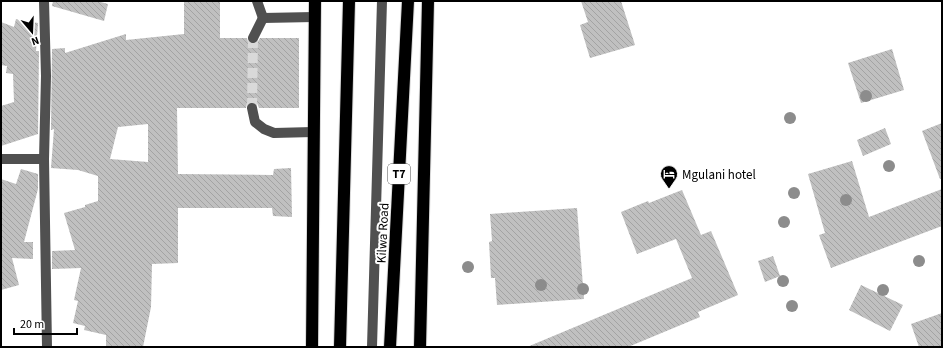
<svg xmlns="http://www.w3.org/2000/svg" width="943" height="348" font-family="'Source Sans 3',sans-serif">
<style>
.building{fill:url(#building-back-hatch);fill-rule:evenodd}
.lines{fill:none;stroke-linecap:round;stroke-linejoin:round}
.minor-tunnel{stroke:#d9d9d9;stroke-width:10;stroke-dasharray:10 5;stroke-linecap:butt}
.highway-casing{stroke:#dbdbdb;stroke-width:14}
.minor{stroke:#505050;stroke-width:10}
.highway{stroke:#000;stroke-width:12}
.tree{fill:#8c8c8c}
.labels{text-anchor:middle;stroke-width:4;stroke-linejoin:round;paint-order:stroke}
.shield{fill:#fff;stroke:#4c4c4c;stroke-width:1}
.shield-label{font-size:12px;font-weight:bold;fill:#000}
.poi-label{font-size:13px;fill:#000;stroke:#fff;text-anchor:start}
.street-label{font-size:13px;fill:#000;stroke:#fff}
</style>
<defs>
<pattern id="building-back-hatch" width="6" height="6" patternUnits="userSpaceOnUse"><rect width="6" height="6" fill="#c0c0c0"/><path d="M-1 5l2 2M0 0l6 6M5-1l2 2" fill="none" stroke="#a3a3a3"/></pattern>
</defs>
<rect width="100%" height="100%" fill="#fff"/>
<g class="building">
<polygon points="53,1 97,1 108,4 104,21 52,6"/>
<path d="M184,1h36v37h27l1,4 5,2 4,-1 3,-5h39v70h-40l-2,-5 -6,-1 -4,1 -1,5h-69l1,66 95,1 1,-6 17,-1 1,49 -19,-1 -1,-8h-94v55l-26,1 -1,43 -8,40h-37v-12l-22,-5 1,-4 -12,-3 5,-22 -4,-1 7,-32 -29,1v-18l23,-1 -11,-37 21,-6v-2l13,-4v-25l-20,-6 -27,-2 3,-39 -3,1 1,-81 13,-1v5l61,-19v6l58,-6zM148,124v38l-38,-3 8,-32z"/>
<polygon points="581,1 621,1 635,45 590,58 580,25 588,22"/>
<polygon points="16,19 38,23 36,51 39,51 38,134 1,146 1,106 14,102 13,74 6,73 7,66 1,65 1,22 14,27"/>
<polygon points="892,49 904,90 861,103 848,63"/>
<polygon points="942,123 942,178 940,179 922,131"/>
<polygon points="885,128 891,144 863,156 857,140"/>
<polygon points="852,161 869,217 942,189 942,226 831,268 819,235 825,233 808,174"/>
<polygon points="21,169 38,174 38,189 24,242 33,242 33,259 12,258 19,285 1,290 1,179 16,184"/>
<polygon points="682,190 701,235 711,231 738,295 698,312 700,317 628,347 527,347 692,278 676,239 637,254 621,212 648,201 649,203"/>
<polygon points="577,208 584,299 497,305 495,278 491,278 489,242 492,241 490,214"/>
<polygon points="773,256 780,276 765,282 758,261"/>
<polygon points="861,285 903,305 890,331 849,310"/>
<polygon points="942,313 942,347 919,347 911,324"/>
</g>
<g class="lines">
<polyline class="minor-tunnel" points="252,108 253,38"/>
<g class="highway-casing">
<g id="highway">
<polyline points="312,347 315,1"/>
<polyline points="340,347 349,1"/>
<polyline points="390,347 408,1"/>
<polyline points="420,347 428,1"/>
</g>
</g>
<g class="minor">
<polyline points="44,1 46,76 44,159 47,347"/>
<polyline points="257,1 263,18 314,17"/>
<polyline points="253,38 263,18"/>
<polyline points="252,108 255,122 264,129 274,133 313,132"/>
<polyline points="1,159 44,159"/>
<polyline points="372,347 382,1"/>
</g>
<use href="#highway" class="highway"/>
</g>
<g class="tree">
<circle cx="866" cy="96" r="6"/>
<circle cx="790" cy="118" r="6"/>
<circle cx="889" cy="166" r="6"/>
<circle cx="794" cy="193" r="6"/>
<circle cx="846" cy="200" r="6"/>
<circle cx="784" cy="222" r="6"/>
<circle cx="919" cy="261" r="6"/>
<circle cx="468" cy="267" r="6"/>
<circle cx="783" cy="281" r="6"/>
<circle cx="541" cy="285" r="6"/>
<circle cx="583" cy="289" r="6"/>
<circle cx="883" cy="290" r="6"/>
<circle cx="792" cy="306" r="6"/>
</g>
<defs>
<g id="hotel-pin" transform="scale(0.9)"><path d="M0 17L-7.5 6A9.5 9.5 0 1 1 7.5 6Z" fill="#000" stroke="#fff"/><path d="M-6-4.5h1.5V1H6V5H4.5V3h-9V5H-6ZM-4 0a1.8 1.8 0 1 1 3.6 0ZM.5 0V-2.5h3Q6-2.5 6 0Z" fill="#fff"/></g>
</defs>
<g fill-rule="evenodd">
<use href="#hotel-pin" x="669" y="174"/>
</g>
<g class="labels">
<rect class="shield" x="388" y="164" width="22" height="20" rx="3"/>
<g class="shield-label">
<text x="399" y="178">T7</text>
</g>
<g class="poi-label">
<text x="682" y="179">Mgulani hotel</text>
</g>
<g class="street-label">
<text transform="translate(382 233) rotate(-87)" y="5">Kilwa Road</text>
</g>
</g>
<rect width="943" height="348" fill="none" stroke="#000000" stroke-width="4"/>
<g transform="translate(32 32) rotate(161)" stroke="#ffffff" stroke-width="3" paint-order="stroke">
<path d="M0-3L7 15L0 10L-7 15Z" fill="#000000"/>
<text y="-6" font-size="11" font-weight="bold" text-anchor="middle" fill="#000000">N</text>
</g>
<path d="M14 328v6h63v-6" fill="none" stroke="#000000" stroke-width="2"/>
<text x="20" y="328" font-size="12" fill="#000000" stroke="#ffffff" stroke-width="3" paint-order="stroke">20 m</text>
</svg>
